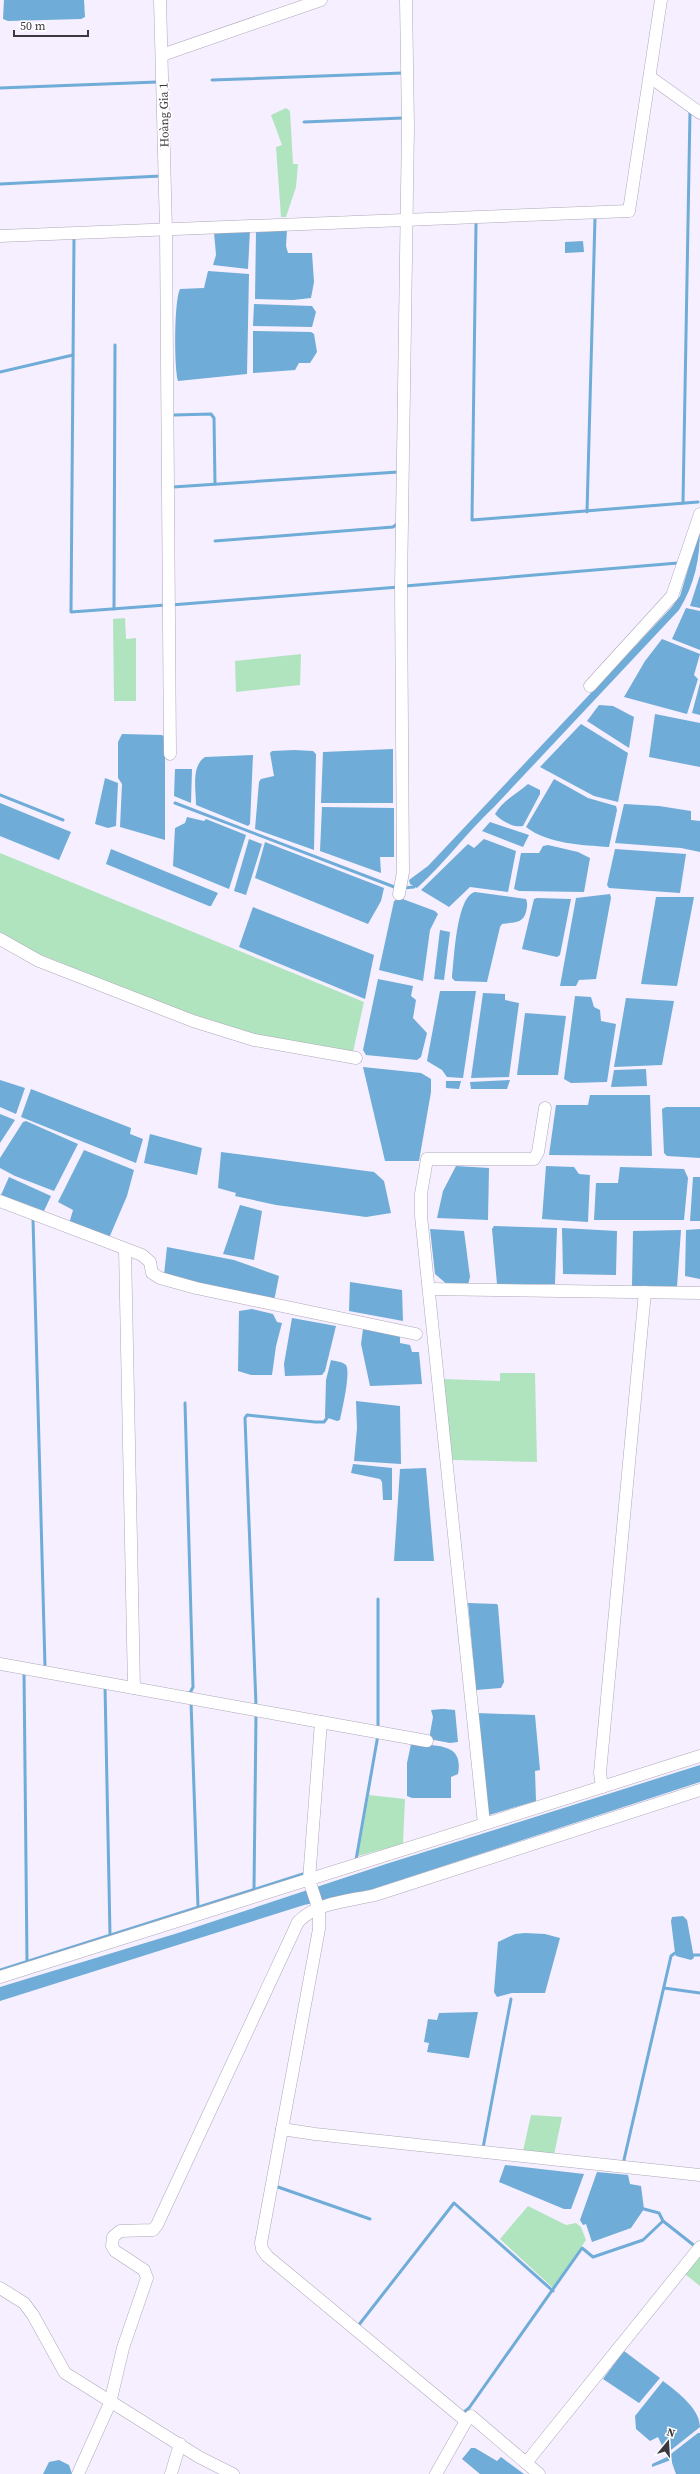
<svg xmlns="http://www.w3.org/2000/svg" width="700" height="2474" font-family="'Source Serif 4',serif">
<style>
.green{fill:#afe4bf}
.water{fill:#6facd7}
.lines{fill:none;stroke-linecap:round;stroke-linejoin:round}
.stream{stroke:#6facd7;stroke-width:3}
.street-casing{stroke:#aea8b7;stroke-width:13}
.street{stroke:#fff;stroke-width:12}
.labels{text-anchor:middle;stroke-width:3.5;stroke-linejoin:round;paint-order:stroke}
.street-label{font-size:12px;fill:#3b383f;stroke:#fff}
</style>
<rect width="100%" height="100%" fill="#f6efff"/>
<g class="green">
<polygon points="286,108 290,111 293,164 298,164 296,187 286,217 281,217 276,147 282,145 271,115"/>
<polygon points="125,618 126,639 136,638 136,701 114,701 113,619"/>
<polygon points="301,654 300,685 236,692 235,661"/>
<polygon points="0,853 364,1002 353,1052 265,1037 200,1018 39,954 0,932"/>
<polygon points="500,1373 535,1373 537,1462 452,1460 443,1379 500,1381"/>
<polygon points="369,1795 405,1799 403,1844 358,1856"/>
<polygon points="531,2115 562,2117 554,2155 523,2151"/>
<polygon points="528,2206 566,2225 576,2223 581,2227 586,2240 553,2288 500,2239"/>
<polygon points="700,2254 700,2286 685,2274"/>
</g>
<g class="water">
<polygon points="4,0 84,0 85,17 81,19 8,21 3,19"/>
<polygon points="287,229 286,246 288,253 312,253 314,282 311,298 293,300 255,299 256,231"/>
<polygon points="250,230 248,269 213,265 216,255 214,232"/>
<polygon points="583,241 584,252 565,253 565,242"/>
<path d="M208,271l41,3 -2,100 -69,7c-4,-13 -4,-81 2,-92l24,-1z"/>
<polygon points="254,304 312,306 316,312 312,327 253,326"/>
<polygon points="253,331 311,332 314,334 317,352 310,363 299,363 295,370 253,373"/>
<path d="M700,529c0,29 -5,55 -21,81l-185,197c-27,25 -49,56 -77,81l-7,-4 -1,-4 19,-14 243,-258 9,-12z"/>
<polygon points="700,575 700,608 690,606"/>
<polygon points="686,608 700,611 700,650 672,639"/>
<polygon points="662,639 700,654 694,675 698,679 687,714 624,697 645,661"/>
<polygon points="700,683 700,715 692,713"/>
<polygon points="599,705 613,706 634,717 629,748 587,721"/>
<polygon points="655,714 700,723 700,767 649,757"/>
<polygon points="581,724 628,753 618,802 594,796 540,767"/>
<polygon points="122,734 162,735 165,738 165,840 120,827 122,784 118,778 118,742"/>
<polygon points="393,749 393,803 321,803 323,752"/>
<polygon points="294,750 313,751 316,754 314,850 255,829 259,782 261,779 274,776 270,753 272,751"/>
<path d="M253,755l-3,69 -2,2 -52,-21c0,-15 -5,-39 9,-48z"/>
<polygon points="175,769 192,769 191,803 174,796"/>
<polygon points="105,778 118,783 116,826 108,828 95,824"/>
<path d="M554,779l34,19 28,8 1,4 -8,37c-27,-2 -61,-3 -83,-20z"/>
<path d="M528,784l12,6v4l-17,32c-9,2 -22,-5 -28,-12 8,-14 22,-20 33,-30z"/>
<polygon points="0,803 71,832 59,860 0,836"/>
<polygon points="624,804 659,806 691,811 691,820 700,821 700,852 681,848 615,843"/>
<polygon points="322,807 394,808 394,857 380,857 381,873 320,851"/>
<polygon points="187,817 204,821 206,819 246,835 229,889 173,866 175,828 185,823"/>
<polygon points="490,822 529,835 523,847 482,831"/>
<polygon points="249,839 262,844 246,895 234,891"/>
<polygon points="484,839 516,851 508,892 470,887 449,907 421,890 468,844 474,848"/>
<polygon points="265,842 384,888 381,901 368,924 255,878"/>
<polygon points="548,845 578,852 590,858 584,892 519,891 514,889 521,853 539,853 543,846"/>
<polygon points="111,849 218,893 211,906 209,906 106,864"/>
<polygon points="615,849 686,854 680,893 609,888 607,885"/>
<path d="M475,892l51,7c2,5 1,8 0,13 -3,12 -13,10 -24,12l-2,3 -13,55 -32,-1 -3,-3c2,-16 4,-82 23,-86z"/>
<polygon points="610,894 611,898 596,979 579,980 576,986 560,986 576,898"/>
<polygon points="656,897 694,897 677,986 641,984"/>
<polygon points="400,898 435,911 438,914 430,930 423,981 379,970 394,901"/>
<polygon points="537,898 571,899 560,955 557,957 522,949 534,899"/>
<polygon points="253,907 374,955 365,999 239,947"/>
<polygon points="440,930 450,932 444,980 434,979"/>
<polygon points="378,979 413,986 411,996 416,1000 413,1018 427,1033 421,1057 417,1060 366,1055 363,1050"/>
<polygon points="440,991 476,991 463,1078 447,1077 442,1070 427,1061"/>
<polygon points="483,993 505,994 505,1000 519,1003 509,1077 471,1078"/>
<polygon points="575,996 591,997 594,1007 600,1010 601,1021 616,1024 607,1082 571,1083 564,1079"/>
<polygon points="626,998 674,1001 662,1065 614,1067"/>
<polygon points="525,1013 566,1016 558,1075 517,1075"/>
<polygon points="363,1067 421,1073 431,1079 431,1092 419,1161 385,1161"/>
<polygon points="646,1069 647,1086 611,1087 614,1070"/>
<polygon points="0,1080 25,1088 16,1114 0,1107"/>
<polygon points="510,1080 507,1089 471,1089 470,1082"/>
<polygon points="446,1081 461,1081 459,1089 446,1088"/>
<polygon points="31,1089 131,1128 130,1134 143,1139 136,1163 21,1117"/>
<polygon points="590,1095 650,1095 652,1156 549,1155 556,1105 588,1105"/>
<polygon points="666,1107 700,1107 700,1158 667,1156 664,1153 662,1109"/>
<polygon points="0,1114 15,1120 0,1143"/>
<polygon points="26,1121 78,1144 54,1191 15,1176 0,1168 0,1158 23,1122"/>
<polygon points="150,1134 202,1148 197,1175 144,1163"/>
<polygon points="84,1150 134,1170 127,1196 109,1238 69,1224 73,1210 58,1202"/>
<polygon points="221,1152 374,1172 384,1181 391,1213 366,1217 276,1205 235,1196 236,1193 218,1188"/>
<polygon points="456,1166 489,1168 488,1220 437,1218 443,1191"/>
<polygon points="546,1166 574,1167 579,1174 590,1175 588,1222 542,1219"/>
<polygon points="620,1167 684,1169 688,1178 684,1220 594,1220 596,1183 618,1183"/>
<polygon points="9,1177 51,1196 44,1211 1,1195"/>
<polygon points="693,1177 700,1177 700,1221 690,1221"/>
<polygon points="240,1205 262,1211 254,1260 223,1254"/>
<polygon points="494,1226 557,1228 555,1284 497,1284 492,1229"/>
<polygon points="562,1228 617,1231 616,1275 563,1274"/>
<polygon points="430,1229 464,1231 470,1277 468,1285 448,1285 435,1274"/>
<polygon points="700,1229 700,1279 685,1276 686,1230"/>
<polygon points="681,1230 677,1287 632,1286 633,1231"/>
<polygon points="167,1247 234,1260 279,1276 274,1301 164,1275"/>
<polygon points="350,1282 402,1290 403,1321 349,1311"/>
<polygon points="252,1309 273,1314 277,1322 282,1323 276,1346 272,1375 251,1375 238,1371 239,1311"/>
<polygon points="292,1318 336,1326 325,1371 322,1375 285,1376 284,1364"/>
<polygon points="363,1329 400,1336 400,1343 410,1345 412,1352 419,1352 422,1384 370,1386 361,1344"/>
<path d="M331,1360c4,1 12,2 15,5 5,8 -4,45 -6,55l-3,1 -12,-4 1,-37z"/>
<polygon points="356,1401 400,1406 401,1464 354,1461 357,1428"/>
<polygon points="353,1464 392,1468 392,1500 383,1500 382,1482 380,1479 351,1473"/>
<polygon points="426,1468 434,1561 394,1561 400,1469"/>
<polygon points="468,1603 497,1604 498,1606 504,1682 501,1688 476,1690"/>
<polygon points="443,1709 455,1710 458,1742 450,1743 429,1739 433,1717 431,1710"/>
<polygon points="476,1713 535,1715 540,1770 535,1771 536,1801 489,1815"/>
<path d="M413,1743c24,4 51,-1 45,31l-7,3v21h-39l-5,-2v-33l4,-19z"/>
<polygon points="700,1765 700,1782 361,1893 304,1905 0,2001 0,1987 178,1933 386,1864"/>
<polygon points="683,1916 687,1920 694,1958 691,1960 676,1956 675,1953 671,1921 672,1917"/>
<polygon points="525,1933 545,1934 560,1938 545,1993 512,1993 497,1997 494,1992 498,1942 515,1934"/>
<polygon points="478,2012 469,2058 427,2052 429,2043 424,2042 428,2019 437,2020 439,2013"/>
<polygon points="505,2165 584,2174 571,2209 564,2209 499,2182"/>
<polygon points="597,2172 628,2175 630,2184 641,2186 644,2209 631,2228 592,2242 586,2224 583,2225 580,2220"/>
<polygon points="624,2351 660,2378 639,2403 603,2379"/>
<path d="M663,2381c13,10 37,27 37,46l-34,27 -8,-17 -8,4 -14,-12 -1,-13z"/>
<polygon points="698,2433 700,2433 700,2474 676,2474 671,2460 652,2467 652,2464 667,2457"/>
<polygon points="471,2448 475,2448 497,2461 501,2457 524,2474 480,2474 462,2459"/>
<polygon points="59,2460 69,2465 72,2474 43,2474 49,2462"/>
</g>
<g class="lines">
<g class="stream">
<polyline points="212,80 403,73"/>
<polyline points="0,88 157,82"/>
<polyline points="304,122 403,118"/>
<polyline points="0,184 161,176"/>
<polyline points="476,224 472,520 698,502"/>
<polyline points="74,238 71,612 166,605"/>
<polyline points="0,372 73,355"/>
<polyline points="174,415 211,414 214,418 215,484"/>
<polyline points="173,487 398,472"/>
<polyline points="683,503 690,111"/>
<polyline points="587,512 595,218"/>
<polyline points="215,541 393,527 397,524"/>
<polyline points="405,586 678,563"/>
<polyline points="171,605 399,587"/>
<polyline points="114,609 115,345"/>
<polyline points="0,795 63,820"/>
<polyline points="175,803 397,888"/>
<polyline points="403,888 414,887"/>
<polyline points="33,1219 45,1667"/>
<polyline points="185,1403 193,1687 190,1693 187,1693"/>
<polyline points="24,1671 27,1961"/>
<polyline points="105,1686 110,1935"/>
<polyline points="191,1701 198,1907"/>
<polyline points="254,1705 256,1705 245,1418 247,1415 315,1422 324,1422 327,1418"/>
<polyline points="378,1729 378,1599"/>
<polyline points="356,1860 378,1735"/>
<polyline points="254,1889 256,1715"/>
<polyline points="692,1955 700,1955"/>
<polyline points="0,1970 306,1873"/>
<polyline points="664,1988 700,1993"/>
<polyline points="483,2148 511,1999"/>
<polyline points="623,2164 671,1956 675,1953"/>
<polyline points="275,2186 370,2219"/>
<polyline points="644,2209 659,2213 663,2221 696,2247"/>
<polyline points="358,2326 454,2203 553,2291"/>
<polyline points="463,2413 469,2408 582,2248 593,2257 643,2240 663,2221"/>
</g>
<g class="street-casing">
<g id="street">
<polyline points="160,0 166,230 170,754"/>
<polyline points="162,55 321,0"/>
<polyline points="650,77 700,113"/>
<polyline points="0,236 629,211 661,0"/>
<polyline points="590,686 672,596 700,514"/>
<polyline points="399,894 403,872 401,587 408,126 406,0"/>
<polyline points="0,939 39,961 193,1021 254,1040 356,1058"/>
<polyline points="0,1201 142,1255 150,1262 152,1273 160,1278 196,1288 416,1334"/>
<polyline points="125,1249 134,1688"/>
<polyline points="429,1289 700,1293"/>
<polyline points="0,1664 321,1722 309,1880 319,1910 319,1929 261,2243 262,2249 267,2256 466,2421"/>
<polyline points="321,1722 427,1741"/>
<polyline points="602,1787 600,1773 645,1292"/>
<polyline points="484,1824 421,1216 421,1194 427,1159 534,1159 538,1152 545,1108"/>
<polyline points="0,1977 700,1756"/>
<polyline points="282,2129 315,2134 700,2175"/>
<polyline points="0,2288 24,2303 33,2315 65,2373 199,2457 233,2474"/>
<polyline points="526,2463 700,2247"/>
<path d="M78,2474l32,-71 13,-55 24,-70 -3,-8 -29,-19 -3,-5 1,-9 7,-6 33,-1 4,-5 141,-303c19,-20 51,-21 77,-27l325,-105"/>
<polyline points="171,2474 180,2444"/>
<polyline points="436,2474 466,2421 471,2416 539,2474"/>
</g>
</g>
<use href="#street" class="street"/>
</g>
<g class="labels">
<g class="street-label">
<text transform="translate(164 115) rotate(-91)" y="4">Hoàng Gia 1</text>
</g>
</g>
<g transform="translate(668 2442) rotate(18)" stroke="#ffffff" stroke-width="3" paint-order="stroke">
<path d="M0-3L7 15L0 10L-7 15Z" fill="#3b383f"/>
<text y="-6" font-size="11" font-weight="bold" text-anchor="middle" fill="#3b383f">N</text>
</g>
<path d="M14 30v6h74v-6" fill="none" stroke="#3b383f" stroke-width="2"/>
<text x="20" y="30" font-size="12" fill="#3b383f" stroke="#ffffff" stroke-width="3" paint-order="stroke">50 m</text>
</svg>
